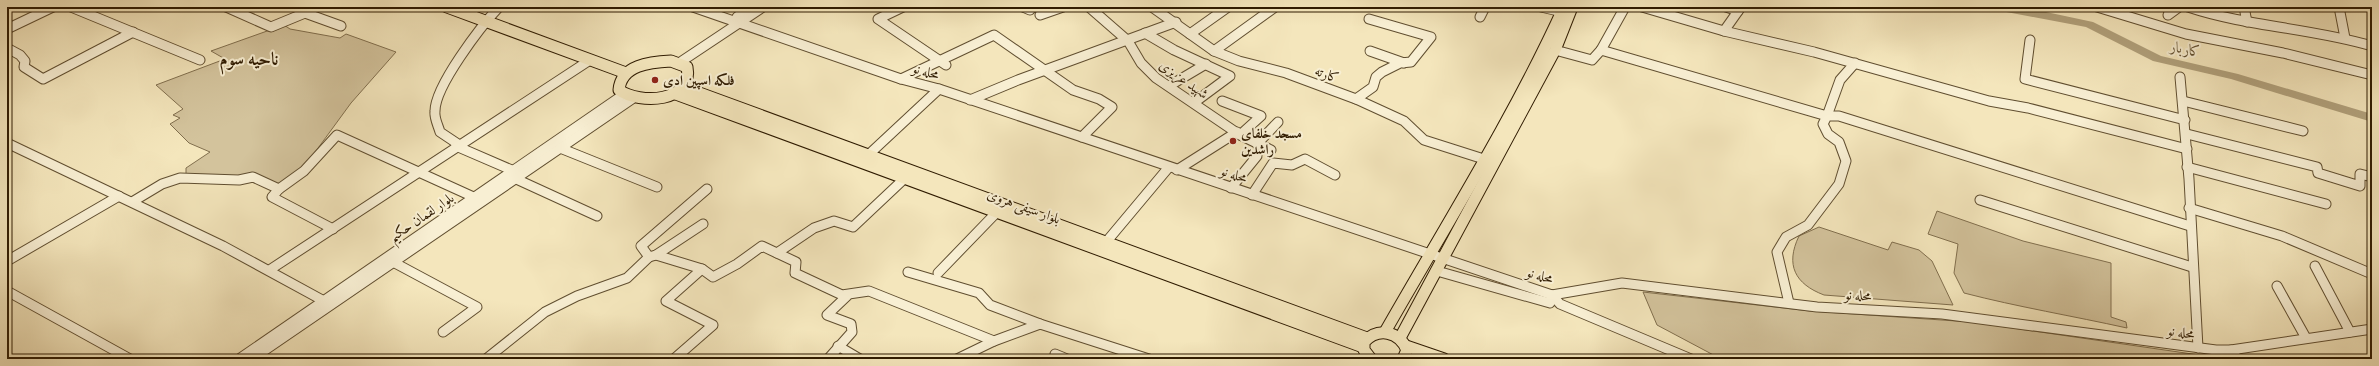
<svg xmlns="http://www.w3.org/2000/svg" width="2379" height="366" font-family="'Sorts Mill Goudy',Amiri,serif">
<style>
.green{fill:#d3c39c;stroke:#816f4e}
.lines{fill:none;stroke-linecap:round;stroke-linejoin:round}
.river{fill:#b1a17c;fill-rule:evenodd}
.minor-casing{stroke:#604e30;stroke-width:11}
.major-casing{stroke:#2f1b01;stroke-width:13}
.minor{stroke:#f8efd3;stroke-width:9}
.major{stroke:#f4e6bc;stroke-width:11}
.poi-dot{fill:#8f2418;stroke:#f8efd3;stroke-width:1.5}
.labels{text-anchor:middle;stroke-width:4;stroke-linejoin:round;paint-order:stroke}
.street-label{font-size:14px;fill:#2f1b01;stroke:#f8efd3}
.poi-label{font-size:14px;font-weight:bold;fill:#2f1b01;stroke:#f8efd3;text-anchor:start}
.water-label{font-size:15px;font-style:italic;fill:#635132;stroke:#f8efd3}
.district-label{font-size:18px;font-weight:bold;fill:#2f1b01;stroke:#f8efd3}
</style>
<rect width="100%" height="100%" fill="#f4e6bc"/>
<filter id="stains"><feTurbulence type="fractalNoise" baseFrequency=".005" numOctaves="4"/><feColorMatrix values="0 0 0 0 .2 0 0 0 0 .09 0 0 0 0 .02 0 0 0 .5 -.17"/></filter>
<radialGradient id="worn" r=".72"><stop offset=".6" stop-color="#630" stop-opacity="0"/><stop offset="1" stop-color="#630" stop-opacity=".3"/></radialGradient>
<g class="green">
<polygon points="284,25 290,29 340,38 346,34 396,52 351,103 302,170 278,185 241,177 186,174 186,168 210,152 189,143 170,124 180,118 173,115 183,109 156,85 225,59 211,51"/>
<path d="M1937,211l86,30 88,22v54l15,5 1,6c-54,-12 -109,-21 -163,-35l-10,-20 4,-29 -30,-10z"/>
<path d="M1819,227l69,23 4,-8 27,8 13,11 21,44 -129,-10c-29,-11 -39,-30 -25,-59z"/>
<polygon points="1643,292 1810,311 1971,322 2227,359 1721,359 1657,325"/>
</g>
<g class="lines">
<g class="river">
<polygon points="1339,7 1424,7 1423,9 1404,12 1344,10"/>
<polygon points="1991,7 2022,7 2093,22 2161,56 2238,74 2372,114 2372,122 2231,79 2153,61 2086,27 1996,10"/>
</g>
<g class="minor-casing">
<g id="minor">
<polyline points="71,7 200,60"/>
<polyline points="226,7 271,27 305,13 341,26"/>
<polyline points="693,7 901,79 939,89 1552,295 1622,283 1817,307 1942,314 2216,350 2231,350 2372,329"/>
<polyline points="903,7 878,19 946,65"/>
<polyline points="1023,7 1030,10"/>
<polyline points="1089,7 1128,41 1141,63 1156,78 1240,135 1271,150"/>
<polyline points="1152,7 1214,51 1239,61 1286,73 1356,99 1404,121 1424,140 1490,161"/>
<polyline points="1541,7 1567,13"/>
<polyline points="1642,7 1724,31 1814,52 1989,101 2028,108 2187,149"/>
<polyline points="1726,7 1738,11"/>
<polyline points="2097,7 2186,34 2283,53 2372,75"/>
<path d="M2188,7c60,20 124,21 184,39"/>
<polyline points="2244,7 2247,22"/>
<polyline points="2339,7 2345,38"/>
<polyline points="1040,15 1063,7"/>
<polyline points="2168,15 2179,7"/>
<polyline points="1480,17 1485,7"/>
<polyline points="738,22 737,17 751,7"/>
<polyline points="7,29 53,7"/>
<polyline points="1724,31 1741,7"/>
<polyline points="1145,33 1174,50 1230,76 1195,102"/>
<polyline points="1190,34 1228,7"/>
<polyline points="2030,40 2025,79 2185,120"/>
<polyline points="7,48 20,55 25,61 24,67 43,79 133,32"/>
<polyline points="1555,50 1592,60 1601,50 1827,116 1840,80 1855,63"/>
<polyline points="1601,50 1625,7"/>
<polyline points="1214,51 1275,7"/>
<polyline points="1370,51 1404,63"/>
<polyline points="679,63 763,7"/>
<polyline points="2180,77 2189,179 2198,348"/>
<polyline points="901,79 994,35 1073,90 1099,99 1112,107 1082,137"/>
<polyline points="1169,86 1206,64"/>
<polyline points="1356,99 1373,87 1376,77 1382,72 1400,63 1411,62 1431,37 1369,19"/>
<polyline points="970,100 1018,80 1176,22"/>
<polyline points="1222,101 1261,116 1240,135"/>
<polyline points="2183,101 2303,131"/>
<polyline points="2187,134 2317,167 2318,173 2360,186 2360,174 2372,177"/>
<polyline points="7,143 223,246 324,301"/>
<path d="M458,144l-18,-12c-2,-7 -6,-14 -5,-21 0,-25 46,-85 64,-104"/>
<polyline points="1257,144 1278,122"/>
<polyline points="456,146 514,171"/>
<polyline points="560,148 657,187"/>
<polyline points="865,158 939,89"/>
<polyline points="2187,167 2326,204"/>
<polyline points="1177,170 1237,132"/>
<polyline points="514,178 597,216"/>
<polyline points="1231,188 1257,156"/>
<polyline points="1252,195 1273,163 1292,165 1305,159 1335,175"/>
<polyline points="1980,200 2192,267"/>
<polyline points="132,202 162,184 180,178 239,180 253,177 279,189"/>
<polyline points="2189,208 2282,236 2372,274"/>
<polyline points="333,229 272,197 279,189 304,171 337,135 478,199"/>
<polyline points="1102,247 1169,167"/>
<polyline points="777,253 814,228 834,221 853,227 905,178"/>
<polyline points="656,255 702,269 713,277 737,264 762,246 796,262 795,273 842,295 869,291 994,341 1040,324 1149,359"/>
<polyline points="649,257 641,246 707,189"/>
<polyline points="7,261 119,196"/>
<polyline points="393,262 477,307 443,332"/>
<polyline points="2315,266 2350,332"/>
<polyline points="271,269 590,60"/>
<polyline points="1437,271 1550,303 1552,295"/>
<polyline points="908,272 979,293 990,305 1040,324"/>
<polyline points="938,273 997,212"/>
<polyline points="2277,286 2306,338"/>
<polyline points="7,291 130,359"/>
<polyline points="1552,295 1560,304 1691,359"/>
<polyline points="1789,303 1777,252 1786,237 1808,225 1839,184 1846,161 1839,142 1828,134 1823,124 1827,116 1839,116 2190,226"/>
<polyline points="838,346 860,359"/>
<polyline points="2231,350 2238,359"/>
<polyline points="1055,354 1067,359"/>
<polyline points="239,359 623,95"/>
<polyline points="252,359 632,99"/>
<polyline points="486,359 545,312 577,296 627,278 649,257 656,255 703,224"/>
<polyline points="674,359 713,325 666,301 702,269"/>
<polyline points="828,359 852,332 851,324 827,315 847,296"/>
<polyline points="957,359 994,341"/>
</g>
</g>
<g class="major-casing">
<g id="major">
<polyline points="447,7 626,73"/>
<path d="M671,61l16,6c7,35 -47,38 -68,23 2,-25 31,-28 52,-29z"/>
<polyline points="683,87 1367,338"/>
<polyline points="673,93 1363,347"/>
<path d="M1385,332c61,-107 128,-213 179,-325"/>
<polyline points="1400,338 1555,50 1572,7"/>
<polyline points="1406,346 1444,359"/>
<path d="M1371,359l-7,-9v-8c14,-15 35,-11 43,8l-4,9"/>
</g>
</g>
<use href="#minor" class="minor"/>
<use href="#major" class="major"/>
</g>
<g class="poi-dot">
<circle cx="655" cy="80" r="4"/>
<circle cx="1233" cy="141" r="4"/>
</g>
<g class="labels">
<g class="street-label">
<text transform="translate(926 71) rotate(16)" y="5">محله نو</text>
<text transform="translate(1327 74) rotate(21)" y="5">کارته</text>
<text transform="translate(1184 79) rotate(35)" y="5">شهید عزیزی</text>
<text transform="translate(1234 174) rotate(18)" y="5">محله نو</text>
<text transform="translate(1024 206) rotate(20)" y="5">بلوار سیفی هروی</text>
<text transform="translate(421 217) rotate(-34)" y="5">بلوار لقمان حکیم</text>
<text transform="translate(1540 275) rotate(16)" y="5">محله نو</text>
<text transform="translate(1858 295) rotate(3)" y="5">محله نو</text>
<text transform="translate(2181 332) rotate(8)" y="5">محله نو</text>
</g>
<g class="poi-label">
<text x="663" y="85">فلکه اسپین ادی</text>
<text x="1241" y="138">مسجد خلفای<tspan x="1241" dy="16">راشدین</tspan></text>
</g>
<g class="water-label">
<text transform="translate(2186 49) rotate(12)" y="5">کاربار</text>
</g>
<g class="district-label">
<text x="249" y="65">ناحیه سوم</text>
</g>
</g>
<rect width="2379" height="366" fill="none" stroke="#f4e6bc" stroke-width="24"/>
<rect x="8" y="8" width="2363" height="350" fill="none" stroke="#2f1b01" stroke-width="2"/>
<rect x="12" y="12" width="2355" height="342" fill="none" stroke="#2f1b01"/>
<rect width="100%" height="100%" filter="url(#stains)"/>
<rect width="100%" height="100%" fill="url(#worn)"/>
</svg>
